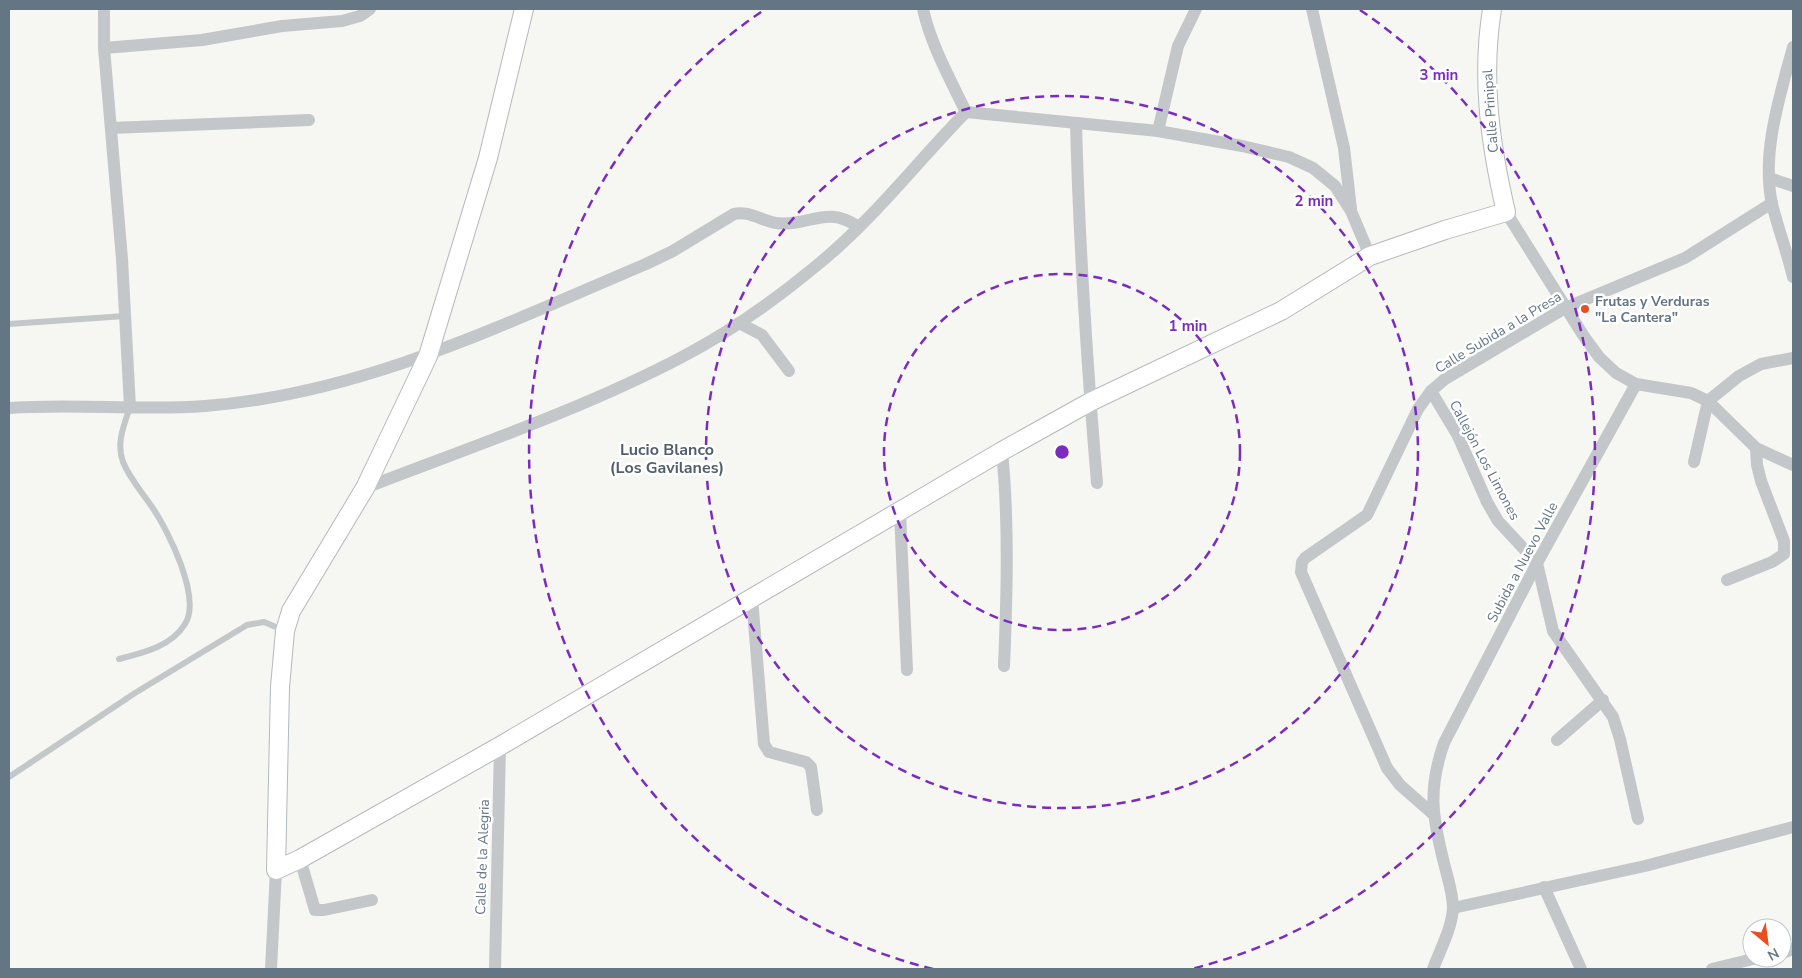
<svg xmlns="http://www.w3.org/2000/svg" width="1802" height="978" font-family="'Nunito Sans',sans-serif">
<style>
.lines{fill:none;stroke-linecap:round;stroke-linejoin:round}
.secondary-casing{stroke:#b3b9bd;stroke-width:20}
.lane{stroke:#c3c7ca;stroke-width:6}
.street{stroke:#c3c7ca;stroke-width:12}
.secondary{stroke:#fff;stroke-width:18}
.ring{fill:none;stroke:#7b2cbf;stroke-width:2.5;stroke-dasharray:9 6}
.poi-dot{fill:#e84e20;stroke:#fff;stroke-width:2}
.labels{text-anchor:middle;stroke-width:5;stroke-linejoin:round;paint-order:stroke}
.street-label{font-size:14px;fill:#647684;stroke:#fff}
.poi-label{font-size:14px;font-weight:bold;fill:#647684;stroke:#fff;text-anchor:start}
.quarter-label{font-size:16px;font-weight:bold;fill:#525f69;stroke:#fff}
.centre{fill:#7b2cbf;stroke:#fff;stroke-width:2.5}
.ring-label{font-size:15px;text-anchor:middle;font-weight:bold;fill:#7b2cbf;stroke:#fff;stroke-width:5;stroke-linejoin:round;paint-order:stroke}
</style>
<rect width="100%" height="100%" fill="#f6f6f2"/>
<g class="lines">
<g class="secondary-casing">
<path id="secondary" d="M524,9l-36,149 -60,198 -63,132 -74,123 -6,20 -5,56 -4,183 24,-11 200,-113 502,-295 88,-49 191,-91 89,-55 75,-26 61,-18c-16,-68 -25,-134 -14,-203"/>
</g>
<g class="lane">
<polyline points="9,324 125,316"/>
<path d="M119,659c23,-6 52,-12 66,-35 17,-26 -17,-94 -33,-117 -10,-15 -22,-28 -29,-45 -7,-19 1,-37 7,-55"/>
<polyline points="9,777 135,693 247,625 264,622 283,630"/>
</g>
<g class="street">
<polyline points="104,9 104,48 122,259 130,407"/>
<path d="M923,9c8,36 27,70 43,103"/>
<polyline points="1312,9 1344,148 1351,209"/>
<path d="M1793,47c-13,49 -32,106 -21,157 6,24 15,48 21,73"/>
<polyline points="104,48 202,40 282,26 342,21 360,16 370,9"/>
<polyline points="966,112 1158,131 1242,146 1289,157 1313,168 1335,186 1351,211 1370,256"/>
<path d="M1076,123c3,120 11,240 21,360"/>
<polyline points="111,128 309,120"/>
<polyline points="1158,131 1178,46 1196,9"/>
<polyline points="1769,178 1793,186"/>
<polyline points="1506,212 1583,335 1599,357 1616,373 1636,384 1691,393 1708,401 1756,448 1793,465"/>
<polyline points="739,323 762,335 789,371"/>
<polyline points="1431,391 1458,436 1487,502 1498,521 1537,563 1553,631 1613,717 1620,739 1638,819"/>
<path d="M9,408c65,-5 131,3 196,-2 157,-12 299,-82 441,-142l27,-13 61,-37c14,-4 28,7 42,9 35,4 49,-19 83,4"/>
<path d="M1002,451c7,72 5,142 2,215"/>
<polyline points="1694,462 1708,401 1739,376 1761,364 1793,358"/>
<path d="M365,488c106,-41 216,-78 317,-131 48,-25 93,-57 134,-91 56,-45 100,-103 150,-154"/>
<polyline points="900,512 907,670"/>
<polyline points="1727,580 1772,562 1784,554 1784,541 1761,481 1757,465 1756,448"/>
<polyline points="752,598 764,744 769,752 806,762 811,767 817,810"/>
<polyline points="1557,740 1603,700"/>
<polyline points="1433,814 1400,785 1387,768 1301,572 1302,562 1305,558 1367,515 1418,409 1431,391 1445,379 1565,308 1685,258 1772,203"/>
<polyline points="300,859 315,910 324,910 372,900"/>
<polyline points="1544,887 1581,969"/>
<polyline points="1453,908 1645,866 1793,827"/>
<polyline points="1782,953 1793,949"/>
<polyline points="271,969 276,870"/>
<polyline points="495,969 500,746"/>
<path d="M1433,969c7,-19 19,-41 20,-61 0,-15 -6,-32 -9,-45 -12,-47 -16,-74 0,-120l93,-180 99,-179"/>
<polyline points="1712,969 1757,958"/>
</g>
<use href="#secondary" class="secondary"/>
</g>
<g class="ring">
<circle cx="1062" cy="452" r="178"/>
<circle cx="1062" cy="452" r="356"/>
<path d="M933 969A533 533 0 0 1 764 10M1360 10A533 533 0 0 1 1191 969"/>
</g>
<circle class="poi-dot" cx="1585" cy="309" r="5"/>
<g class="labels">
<g class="street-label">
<text transform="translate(1490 111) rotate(-94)" y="5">Calle Prinipal</text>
<text transform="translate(1498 332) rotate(-31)" y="5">Calle Subida a la Presa</text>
<text transform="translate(1485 460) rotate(62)" y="5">Callejón Los Limones</text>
<text transform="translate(1522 562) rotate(-62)" y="5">Subida a Nuevo Valle</text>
<text transform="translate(482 857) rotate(-88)" y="5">Calle de la Alegria</text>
</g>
<g class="poi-label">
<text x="1595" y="306">Frutas y Verduras<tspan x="1595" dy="16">"La Cantera"</tspan></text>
</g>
<g class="quarter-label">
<text x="667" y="455">Lucio Blanco<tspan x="667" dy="18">(Los Gavilanes)</tspan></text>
</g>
</g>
<circle cx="1062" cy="452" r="8" class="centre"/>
<g class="ring-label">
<text x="1439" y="80">3 min</text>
<text x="1314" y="206">2 min</text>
<text x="1188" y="331">1 min</text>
</g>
<rect width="1802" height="978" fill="none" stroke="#647684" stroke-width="20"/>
<g transform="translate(1767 943) rotate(151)"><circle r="24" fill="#ffffff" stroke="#c1c8ce"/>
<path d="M0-4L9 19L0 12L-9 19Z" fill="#e84e20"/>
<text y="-8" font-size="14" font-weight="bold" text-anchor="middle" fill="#647684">N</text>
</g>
</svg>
